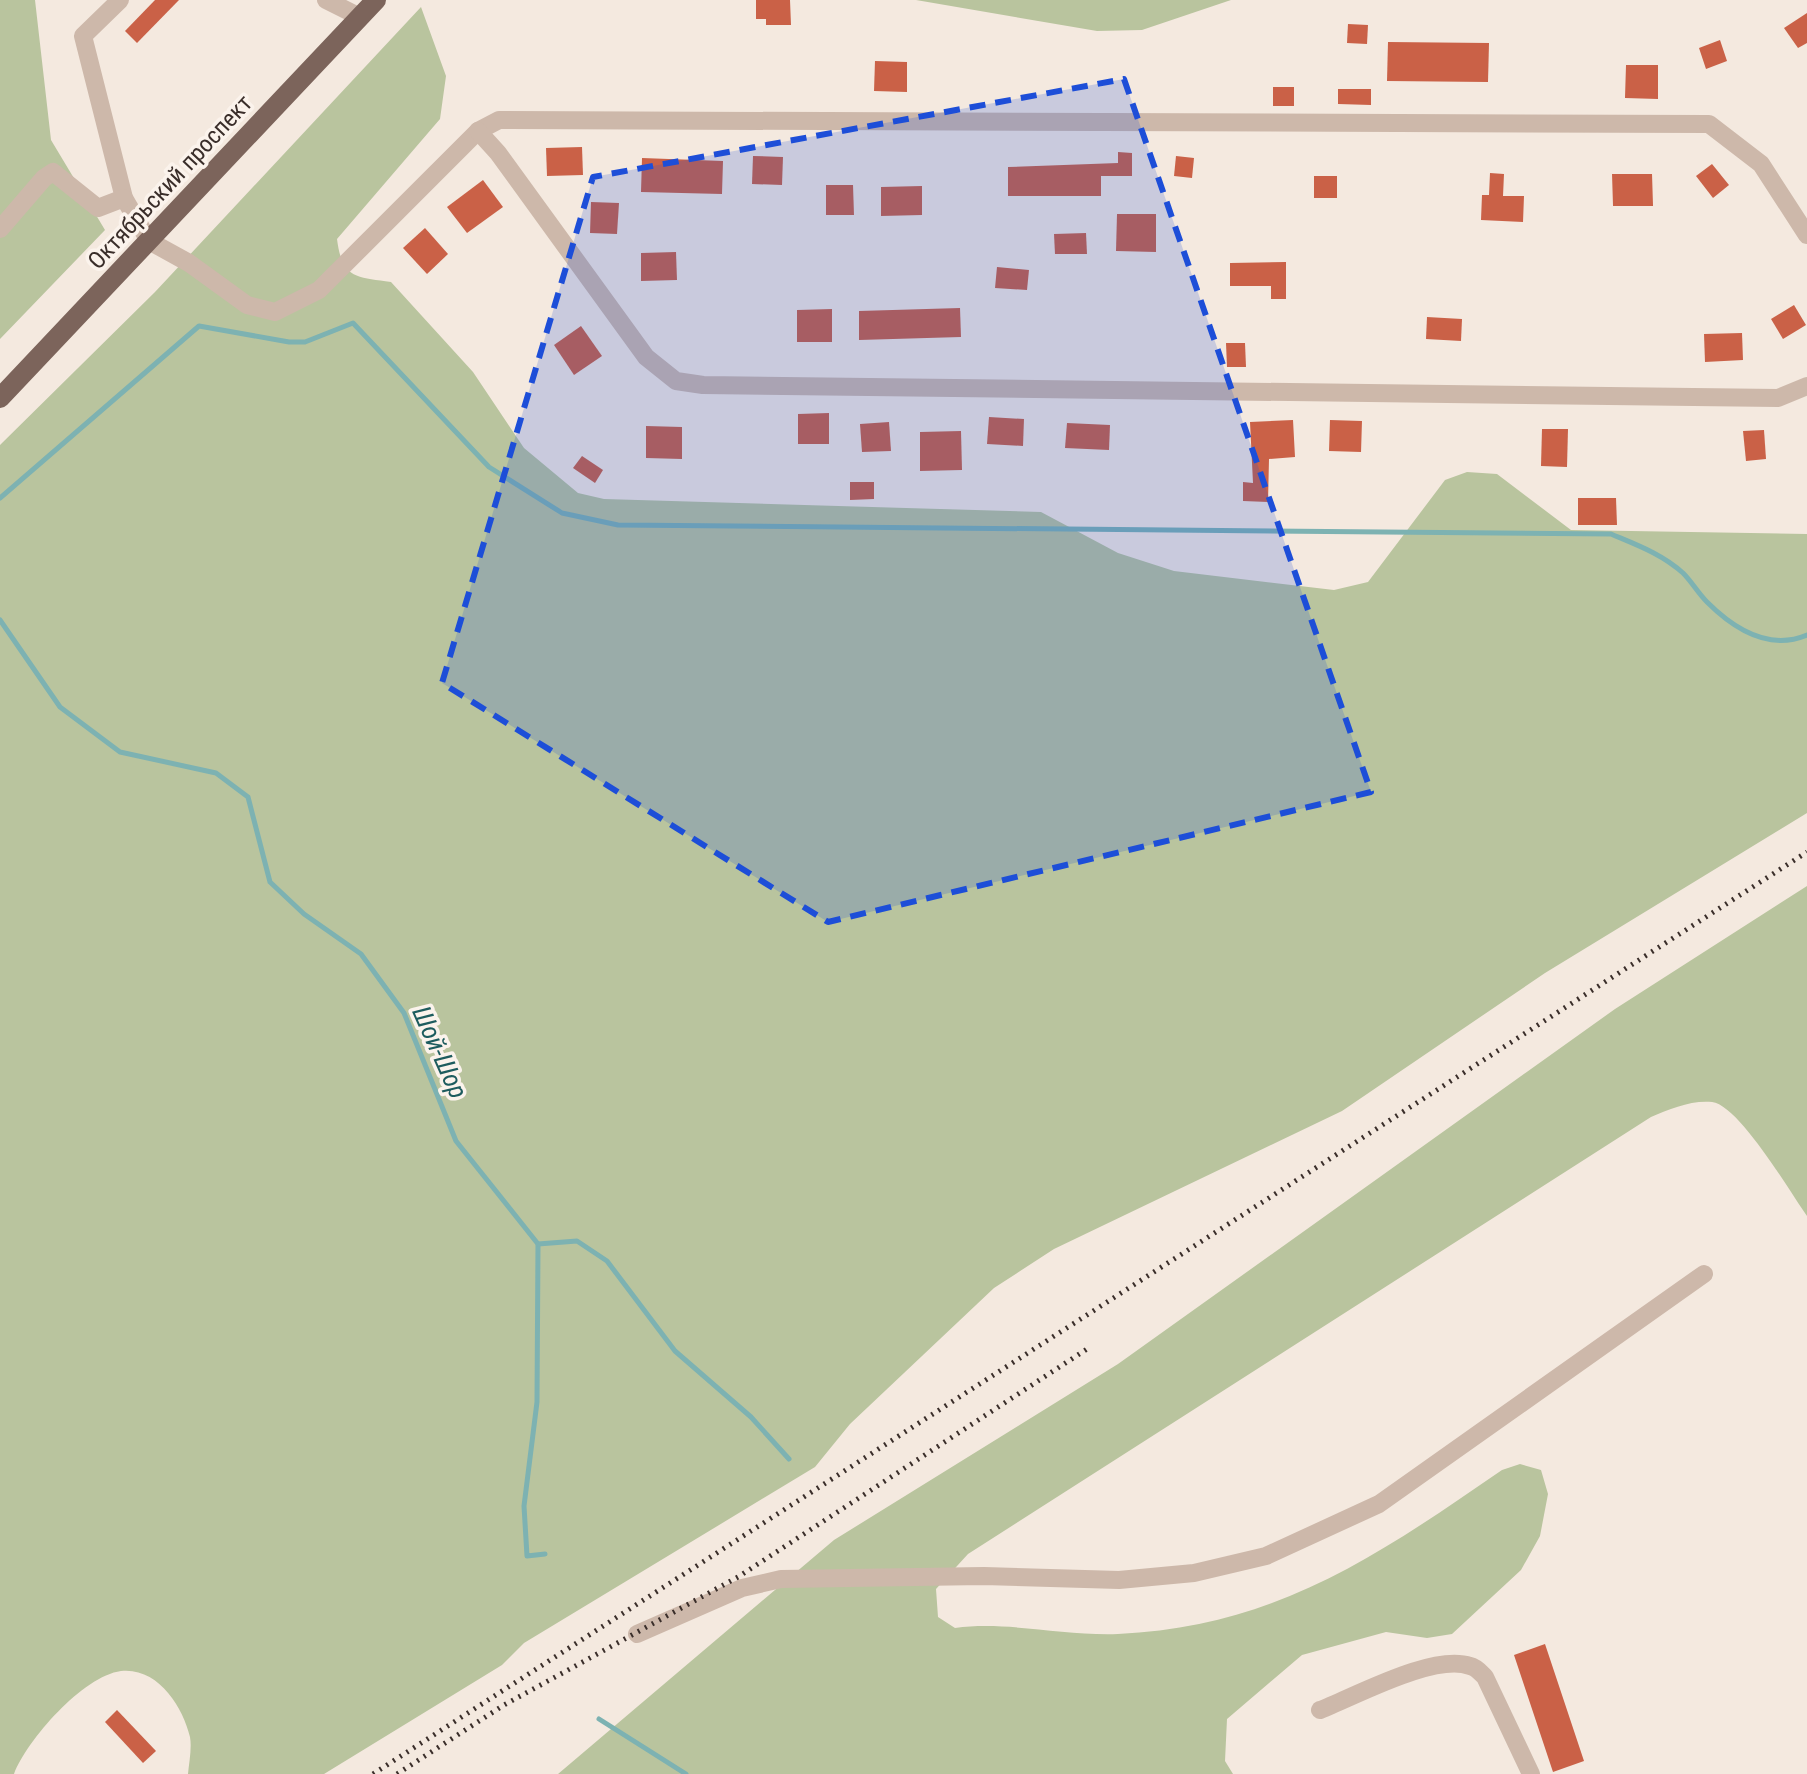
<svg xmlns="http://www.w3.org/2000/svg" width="1807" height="1774" viewBox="0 0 1807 1774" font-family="'Roboto Condensed',sans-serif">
<rect width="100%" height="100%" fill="#f4e9df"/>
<g fill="#b9c49e">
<path d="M0,0H35L51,140L105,230L0,339Z"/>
<path d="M916,0H1231L1142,30L1097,31Z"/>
<path d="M421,7L446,76L440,119L337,239C342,279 356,277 391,282L473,372L524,448L578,493L604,499L1041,512L1118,553L1174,571L1334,590L1368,582L1445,480L1467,472L1497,474L1571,530L1807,534V813L1545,973L1342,1111L1054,1249L994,1288L850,1424L815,1467L524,1643L502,1665L324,1774H188C189,1763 192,1748 190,1737C183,1707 158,1667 121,1671C83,1676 27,1740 14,1774H0V445L155,292Z"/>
<path d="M1807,886V1216C1790,1192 1739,1105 1712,1102C1691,1100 1670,1109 1651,1117L968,1554L936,1589L938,1617L955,1628C1008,1621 1063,1636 1118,1634C1275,1627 1377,1556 1502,1470L1520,1464L1541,1470L1548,1494L1540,1536L1521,1570L1452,1634L1427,1638L1386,1632L1302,1655L1227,1719L1225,1761L1233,1774H558L834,1540L1118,1364L1615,1009Z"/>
</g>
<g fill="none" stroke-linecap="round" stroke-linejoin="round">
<g stroke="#7db2b2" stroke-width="5">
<path d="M0,498L199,326L289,342H305L353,323L489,467L562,513L618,525L1611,534C1637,545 1662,554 1683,573C1692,582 1698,593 1707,602C1735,630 1769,651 1807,635"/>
<path d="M0,620L60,707L120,752L216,773L248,797L270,882L304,914L361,954L404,1013L456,1141L538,1244L537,1402L524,1506L527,1556L545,1554"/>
<path d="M538,1244L577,1241L607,1261L675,1351L751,1417L789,1459"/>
<path d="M599,1719L686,1774"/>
</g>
</g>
<g fill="#ca6147">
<path d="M155,0H179L137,43L125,31Z"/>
<path d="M756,0H790L791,25H766V19H756Z"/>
<path d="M1807,13V43L1798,48L1784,28Z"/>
<path d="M1348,24L1368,25L1367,44L1347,43Z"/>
<path d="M1720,40L1727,61L1706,69L1699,48Z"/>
<path d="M1388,42L1489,43L1488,82L1387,81Z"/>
<path d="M875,61L907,62V92L874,91Z"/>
<path d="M1626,65H1658V99L1625,98Z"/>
<rect x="1273" y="87" width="21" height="19"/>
<path d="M1338,89H1371V105L1338,104Z"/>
<path d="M582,147L583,175L547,176L546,148Z"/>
<path d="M1118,152L1132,153V176H1101V196H1008V167L1118,163Z"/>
<path d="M753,156L783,157L782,185L752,184Z"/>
<path d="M1176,156L1194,158L1192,178L1174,176Z"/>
<path d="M642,158L723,161L722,194L641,192Z"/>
<path d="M1712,164L1729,185L1713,198L1696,176Z"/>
<path d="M1490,173L1504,174L1503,196H1524L1523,222L1481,220L1482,195H1489Z"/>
<path d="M1612,174H1652L1653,206H1613Z"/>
<rect x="1314" y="176" width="23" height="22"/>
<path d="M483,180L503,207L467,233L447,207Z"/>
<path d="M826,185H853L854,215H826Z"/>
<path d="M922,186V215L881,216V187Z"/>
<path d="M591,202L619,203L617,234L590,233Z"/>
<path d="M1117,214H1156V252L1116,251Z"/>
<path d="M425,228L448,254L427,274L403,248Z"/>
<path d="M1086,233L1087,254H1055L1054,234Z"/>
<path d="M676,252L677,280L641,281V253Z"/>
<path d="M1286,262V299H1271V286H1230V263Z"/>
<path d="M997,267L1029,270L1027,290L995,288Z"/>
<path d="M1794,305L1806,325L1783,339L1771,319Z"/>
<path d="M960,308L961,337L859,340V311Z"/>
<path d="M832,309V342H797V310Z"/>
<path d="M1427,317L1462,319L1461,341L1426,339Z"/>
<path d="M581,326L602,356L574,375L554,345Z"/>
<path d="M1742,333L1743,360L1705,362L1704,334Z"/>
<path d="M1226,343H1245L1246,367H1227Z"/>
<path d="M829,413V444H798V414Z"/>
<path d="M989,417L1024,419L1023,446L987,444Z"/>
<path d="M1293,420L1295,457L1269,459L1268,502L1243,501V482L1253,483L1250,422Z"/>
<path d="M1330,420L1362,421L1361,452L1329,451Z"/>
<path d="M889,422L891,451L862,452L860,424Z"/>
<path d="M1067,423L1110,425L1109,450L1065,448Z"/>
<path d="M646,426L682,427V459L646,458Z"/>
<path d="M1542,429H1568L1567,467L1541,466Z"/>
<path d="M1764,430L1766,459L1746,461L1743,431Z"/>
<path d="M961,431L962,470L920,471V432Z"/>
<path d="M582,456L603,470L595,483L573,468Z"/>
<path d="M850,482H874V499L850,500Z"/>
<path d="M1578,498H1616L1617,525H1578Z"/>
<path d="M1545,1644L1584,1761L1553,1772L1514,1655Z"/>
<path d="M117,1710L156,1751L143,1763L105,1722Z"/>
</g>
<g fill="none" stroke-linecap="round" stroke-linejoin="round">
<g stroke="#cdb8aa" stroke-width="18">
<path d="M120,0L83,36L124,198L149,241L189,263L247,305L275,312L319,290L478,131L499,120L1709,124L1761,164L1807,235"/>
<path d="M326,0L360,17"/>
<path d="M478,131L498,153L646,357L676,381L703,385L1778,398L1807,386"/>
<path d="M0,229L44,178L53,172L98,208L124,198"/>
<path d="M637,1634L742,1588L781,1579L984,1576L1119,1580L1194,1573L1266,1556L1379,1504L1704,1274"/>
<path d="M1320,1710C1356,1696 1434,1653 1470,1666C1476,1667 1481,1673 1485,1677L1531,1774"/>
</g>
<path stroke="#7c645b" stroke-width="20" d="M0,398L376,0"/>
<g stroke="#3a2e2a" stroke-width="5" stroke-dasharray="2 6" stroke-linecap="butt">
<path d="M373,1774L1807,852"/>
<path d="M397,1774L504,1705L738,1577L1090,1347"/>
</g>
</g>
<path fill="#1d4ed8" fill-opacity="0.2" stroke="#1d4ed8" stroke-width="6" stroke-dasharray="16 10" stroke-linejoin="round" d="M1124,79L1371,792L828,922L442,683L593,177Z"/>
<g text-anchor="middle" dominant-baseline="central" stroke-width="7" stroke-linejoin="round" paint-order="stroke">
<g font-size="24" fill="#3a2e2a" stroke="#fbf3ec">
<text transform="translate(170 182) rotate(-47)">Октябрьский проспект</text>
</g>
<g font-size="26" font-style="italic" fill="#1d5c5e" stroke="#fbf3ec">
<text transform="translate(440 1052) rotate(66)">Шой-Шор</text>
</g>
</g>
</svg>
